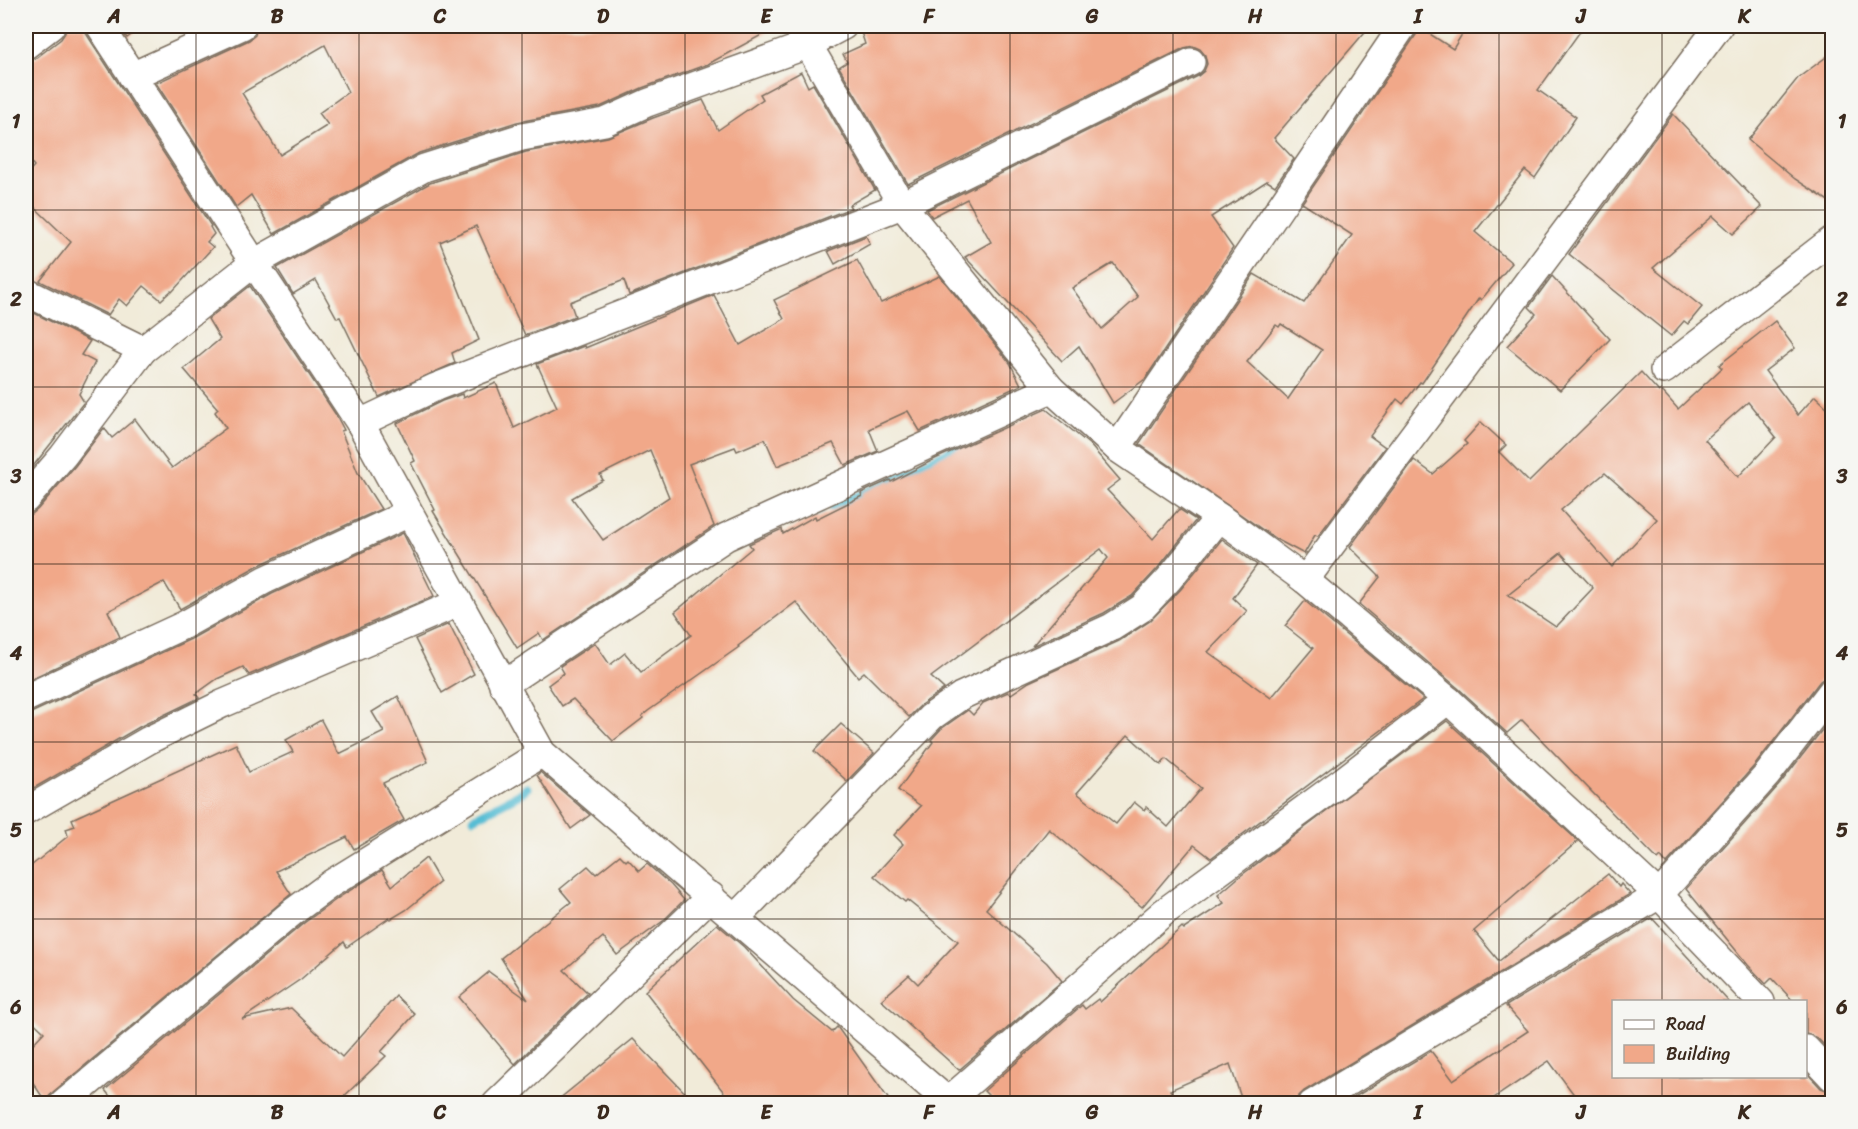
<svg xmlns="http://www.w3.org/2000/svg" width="1858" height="1129" viewBox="0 0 1858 1129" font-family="Sriracha,sans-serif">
<rect width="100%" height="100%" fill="#f6f6f2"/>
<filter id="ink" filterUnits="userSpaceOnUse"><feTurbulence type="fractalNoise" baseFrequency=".0167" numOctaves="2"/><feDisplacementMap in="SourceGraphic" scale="12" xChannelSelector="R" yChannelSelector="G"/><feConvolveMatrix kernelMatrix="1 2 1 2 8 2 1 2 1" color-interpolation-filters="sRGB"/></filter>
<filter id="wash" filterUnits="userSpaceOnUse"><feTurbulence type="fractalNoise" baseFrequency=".008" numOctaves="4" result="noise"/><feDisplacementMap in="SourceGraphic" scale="24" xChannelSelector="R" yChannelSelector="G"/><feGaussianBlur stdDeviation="1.35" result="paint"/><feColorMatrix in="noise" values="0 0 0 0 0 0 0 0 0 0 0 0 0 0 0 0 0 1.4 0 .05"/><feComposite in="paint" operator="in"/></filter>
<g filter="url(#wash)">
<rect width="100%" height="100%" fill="#f1ebd9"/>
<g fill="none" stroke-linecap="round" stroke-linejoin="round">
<g stroke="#56bdd4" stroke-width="9">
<path d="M832,506L880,487L973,439"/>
<path d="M802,516L820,510"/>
<path d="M474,818L518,795L527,788"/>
</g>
</g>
<g id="blocks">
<g fill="#f1a889" fill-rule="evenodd">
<path d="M66,26H84L87,35L211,226L210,227L214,234L207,242L213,247L172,292L171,291L161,300L144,286L127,306L119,299L108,315L40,281L71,242L26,199V175L34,166L26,156V60L36,58L61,39L65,33Z"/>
<path d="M118,26H143L127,38Z"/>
<path d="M257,26H778L708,64L642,88L600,107L517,122L419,153L274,234L251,195L236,207L156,83L249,40L255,35ZM325,45L348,92L319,113L328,125L280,155L242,93Z"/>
<path d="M859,26H1370L1274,138L1294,159L1275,186L1267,181L1211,217L1233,248L1145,379L1113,403L1079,346L1062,361L965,257L991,242L967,199L932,217L927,210L1198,76L1204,71L1207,64L1205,55L1200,49L1193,46L1184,48L908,184L839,67L847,62L843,54L865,44ZM1113,263L1138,297L1102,329L1072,288Z"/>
<path d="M1467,26H1584L1538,90L1576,117L1535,178L1525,170L1475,232L1512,263L1481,300L1479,298L1422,383L1420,382L1403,404L1397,399L1370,436L1385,447L1318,536L1315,535L1304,554L1276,539L1139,444L1254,274L1304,303L1352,235L1302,203L1416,35L1419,27L1453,49ZM1281,324L1322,350L1288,399L1247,362L1276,325L1279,327Z"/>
<path d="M1833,52V204L1795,179L1748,140L1798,78Z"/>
<path d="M801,72L808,87L813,84L875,190L849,205L851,208L629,295L624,280L570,302L575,316L525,335L476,226L440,242L479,340L452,353L455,363L379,397L340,317L337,318L316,280L293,294L277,268L430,183L526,152L608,137L653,118L703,100L718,130L763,99L760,94Z"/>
<path d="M1673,114L1762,207L1733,234L1713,216L1653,268L1702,307L1688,324L1684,321L1671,336L1569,254Z"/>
<path d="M866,236L870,244L835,264L828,251Z"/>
<path d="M857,260L881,303L940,276L1010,363L1021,385L920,431L908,411L869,429L878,451L845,465L833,443L777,466L765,439L737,451L735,447L689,464L714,526L543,640L539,633L517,648L433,511L435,510L411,463L415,461L397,423L442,401L462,394L463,398L496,383L514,428L557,407L537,364L584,346L585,348L714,295L740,345L784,319L774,300ZM650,450L669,497L603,540L572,498L603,480L600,475Z"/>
<path d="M1552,276L1610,339L1560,390L1507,346L1536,314L1529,307Z"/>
<path d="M250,286L336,415L344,430L341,431L358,473L381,509L257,566L180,609L164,582L108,611L120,637L26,681V514H32L38,509L75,466L104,428L112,438L135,419L172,468L226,428L215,412L218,409L184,369L220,339L208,319Z"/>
<path d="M26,309L90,341L81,355L95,362L79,394L84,402L26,475Z"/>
<path d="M1775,321L1795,348L1765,371L1798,415L1815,396L1833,413V676L1826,677L1820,681L1755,765L1666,864L1661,857L1658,860L1522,720L1507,733L1458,688L1359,604L1380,577L1350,547L1414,460L1433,474L1467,444L1464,441L1481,422L1506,445L1499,452L1529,482L1641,372L1659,392L1661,390L1678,409L1722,368L1719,365ZM1748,402L1776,437L1738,477L1705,440ZM1605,473L1657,519L1612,567L1561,510ZM1561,553L1593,588L1556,627L1508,595Z"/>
<path d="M1046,409L1090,445L1120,480L1107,490L1153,539L1179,509L1196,520L1157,569L1132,596L1104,613L1032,646L1108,558L1101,549L931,677L944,689L922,704L909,717L864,672L858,677L796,602L738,646L739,647L648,711L642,716L643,718L613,741L573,699L562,706L548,685L564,673L560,666L595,643L610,665L625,653L641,672L691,635L675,612L752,548L749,544L782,529L783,534L815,516L816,519L862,496L861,493L890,480L891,482L935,459Z"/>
<path d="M403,533L434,596L249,675L243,667L217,679L196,694L199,698L141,726L34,788L26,775V714L33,712L191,639L272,594Z"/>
<path d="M1222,539L1257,565L1233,598L1247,611L1208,652L1271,698L1313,648L1285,626L1305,601L1423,699L1211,858L1194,845L1142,907L1049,829L986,909L1047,963L1062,981L959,1070L881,1000L909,975L918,984L958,941L907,900L905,902L874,876L903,844L894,835L921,806L898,790L933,742L931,740L941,729L968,710L973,715L983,703L1008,692L1011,694L1029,682L1119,641L1150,621L1181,589ZM1128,735L1161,765L1166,759L1201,788L1168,827L1146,807L1144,810L1134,802L1116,824L1077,793Z"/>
<path d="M449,624L474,674L442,693L415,639Z"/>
<path d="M398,696L428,762L383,783L404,820L354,849L347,837L276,871L291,894L53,1092L45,1101L26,1072V1051L44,1032L26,1015V870L68,836L66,829L75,826L72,819L236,744L249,772L293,752L286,740L321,720L339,754L384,732L372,712Z"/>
<path d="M1833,716V1054L1817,1038L1806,1034V1002H1794L1772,978L1766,984L1748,965L1686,889L1779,785Z"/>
<path d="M1447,721L1578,841L1474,931L1499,961L1608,874L1619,887L1621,884L1630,894L1304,1091L1299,1096L1296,1104H1243L1230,1064L1170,1090L1179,1104H997L984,1091L1082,1005L1085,1009L1098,999L1100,1002L1182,927L1184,929L1224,903L1218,895L1239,877Z"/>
<path d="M841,724L874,753L847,781L814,751Z"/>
<path d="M540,772L590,815L571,829L537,775Z"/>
<path d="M620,855L626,861L628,859L639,871L647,864L671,885L684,900L663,921L617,955L603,937L564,970L588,993L515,1064L459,997L489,972L528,1000L501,958L571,902L560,889L588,866L596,874Z"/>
<path d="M426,858L440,882L406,910L391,919L389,918L347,947L344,942L301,979L242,1019L291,1008L342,1057L396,996L415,1014L381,1052L386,1056L336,1104H116L105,1090L304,923L341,896L382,870L392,886Z"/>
<path d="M1652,918L1729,1002H1614V1077H1806V1072L1821,1088L1833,1092V1104H1581L1549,1061L1485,1104H1343L1431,1051L1453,1080L1528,1031L1506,1006Z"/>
<path d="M717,924L744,947L793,1000L832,1032L837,1027L838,1028L892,1104H733L645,991Z"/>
<path d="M633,1039L696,1104H553Z"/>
</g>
</g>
</g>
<g filter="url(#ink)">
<use href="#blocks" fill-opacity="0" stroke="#7b6e5f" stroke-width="1.5"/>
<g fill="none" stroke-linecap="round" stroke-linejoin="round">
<g stroke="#7b6e5f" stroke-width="30">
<g id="street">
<path d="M100,26L254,263L360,423L542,753L951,1104"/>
<path d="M797,26L902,205L1051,389L1117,448L1219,517L1305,580L1448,700L1659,895L1761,1002"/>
<path d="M26,45L51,26"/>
<path d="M132,76L242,26"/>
<path d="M26,292L143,350"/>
<path d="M1664,370L1832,240"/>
<path d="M360,423L436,387L902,205L1191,62"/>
<path d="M1117,448L1403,26"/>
<path d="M26,499L63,456L143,350L254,263L424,168L522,137L605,122L647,103L807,45L843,26"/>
<path d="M1305,580L1719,26"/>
<path d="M503,685L726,537L1051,389"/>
<path d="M26,698L184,625L265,580L409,513"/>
<path d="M26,811L149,740L222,704L458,603"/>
<path d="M736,918L931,717L961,696L1112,627L1142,608L1169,579L1219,517"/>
<path d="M1806,1049L1832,1077"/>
<path d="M948,1101L1164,912L1344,780L1448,700"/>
<path d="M63,1104L294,911L332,883L542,753"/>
<path d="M496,1104L711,896"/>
<path d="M1312,1104L1659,895L1767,775L1832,691"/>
</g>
</g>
<use href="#street" stroke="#fff" stroke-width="27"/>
</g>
</g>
<path fill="none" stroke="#3b2a1e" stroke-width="1.5" stroke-opacity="0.55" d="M196,26V1104M359,26V1104M522,26V1104M685,26V1104M848,26V1104M1010,26V1104M1173,26V1104M1336,26V1104M1499,26V1104M1662,26V1002M26,210H1832M26,387H1832M26,564H1832M26,742H1832M26,919H1832M1662,1076V1104"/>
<rect width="1858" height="1129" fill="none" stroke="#f6f6f2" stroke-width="66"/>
<rect x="1612" y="1000" width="195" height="78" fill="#f6f6f2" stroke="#aba49d" stroke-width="1.5"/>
<rect x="1624" y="1020" width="30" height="9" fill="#ffffff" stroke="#aba49d" stroke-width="1.5"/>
<text x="1666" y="1030" font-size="18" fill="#3b2a1e">Road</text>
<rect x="1624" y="1045" width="30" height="18" fill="#f1a889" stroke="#aba49d" stroke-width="1.5"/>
<text x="1666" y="1060" font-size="18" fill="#3b2a1e">Building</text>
<rect x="33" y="33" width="1792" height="1063" fill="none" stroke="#3b2a1e" stroke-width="2"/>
<g font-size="20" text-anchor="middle" font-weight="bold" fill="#3b2a1e">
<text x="114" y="23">A</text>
<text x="277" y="23">B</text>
<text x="440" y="23">C</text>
<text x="603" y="23">D</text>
<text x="766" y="23">E</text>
<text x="929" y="23">F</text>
<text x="1092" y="23">G</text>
<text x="1255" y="23">H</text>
<text x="1418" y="23">I</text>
<text x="1581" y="23">J</text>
<text x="1744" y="23">K</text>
<text x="16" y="128">1</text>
<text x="1842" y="128">1</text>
<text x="16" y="306">2</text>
<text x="1842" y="306">2</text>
<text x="16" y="483">3</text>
<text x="1842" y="483">3</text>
<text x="16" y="660">4</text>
<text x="1842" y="660">4</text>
<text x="16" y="837">5</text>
<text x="1842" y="837">5</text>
<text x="16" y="1014">6</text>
<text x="1842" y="1014">6</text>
<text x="114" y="1119">A</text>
<text x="277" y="1119">B</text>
<text x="440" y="1119">C</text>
<text x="603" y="1119">D</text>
<text x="766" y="1119">E</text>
<text x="929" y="1119">F</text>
<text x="1092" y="1119">G</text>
<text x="1255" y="1119">H</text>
<text x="1418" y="1119">I</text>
<text x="1581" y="1119">J</text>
<text x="1744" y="1119">K</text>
</g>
</svg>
